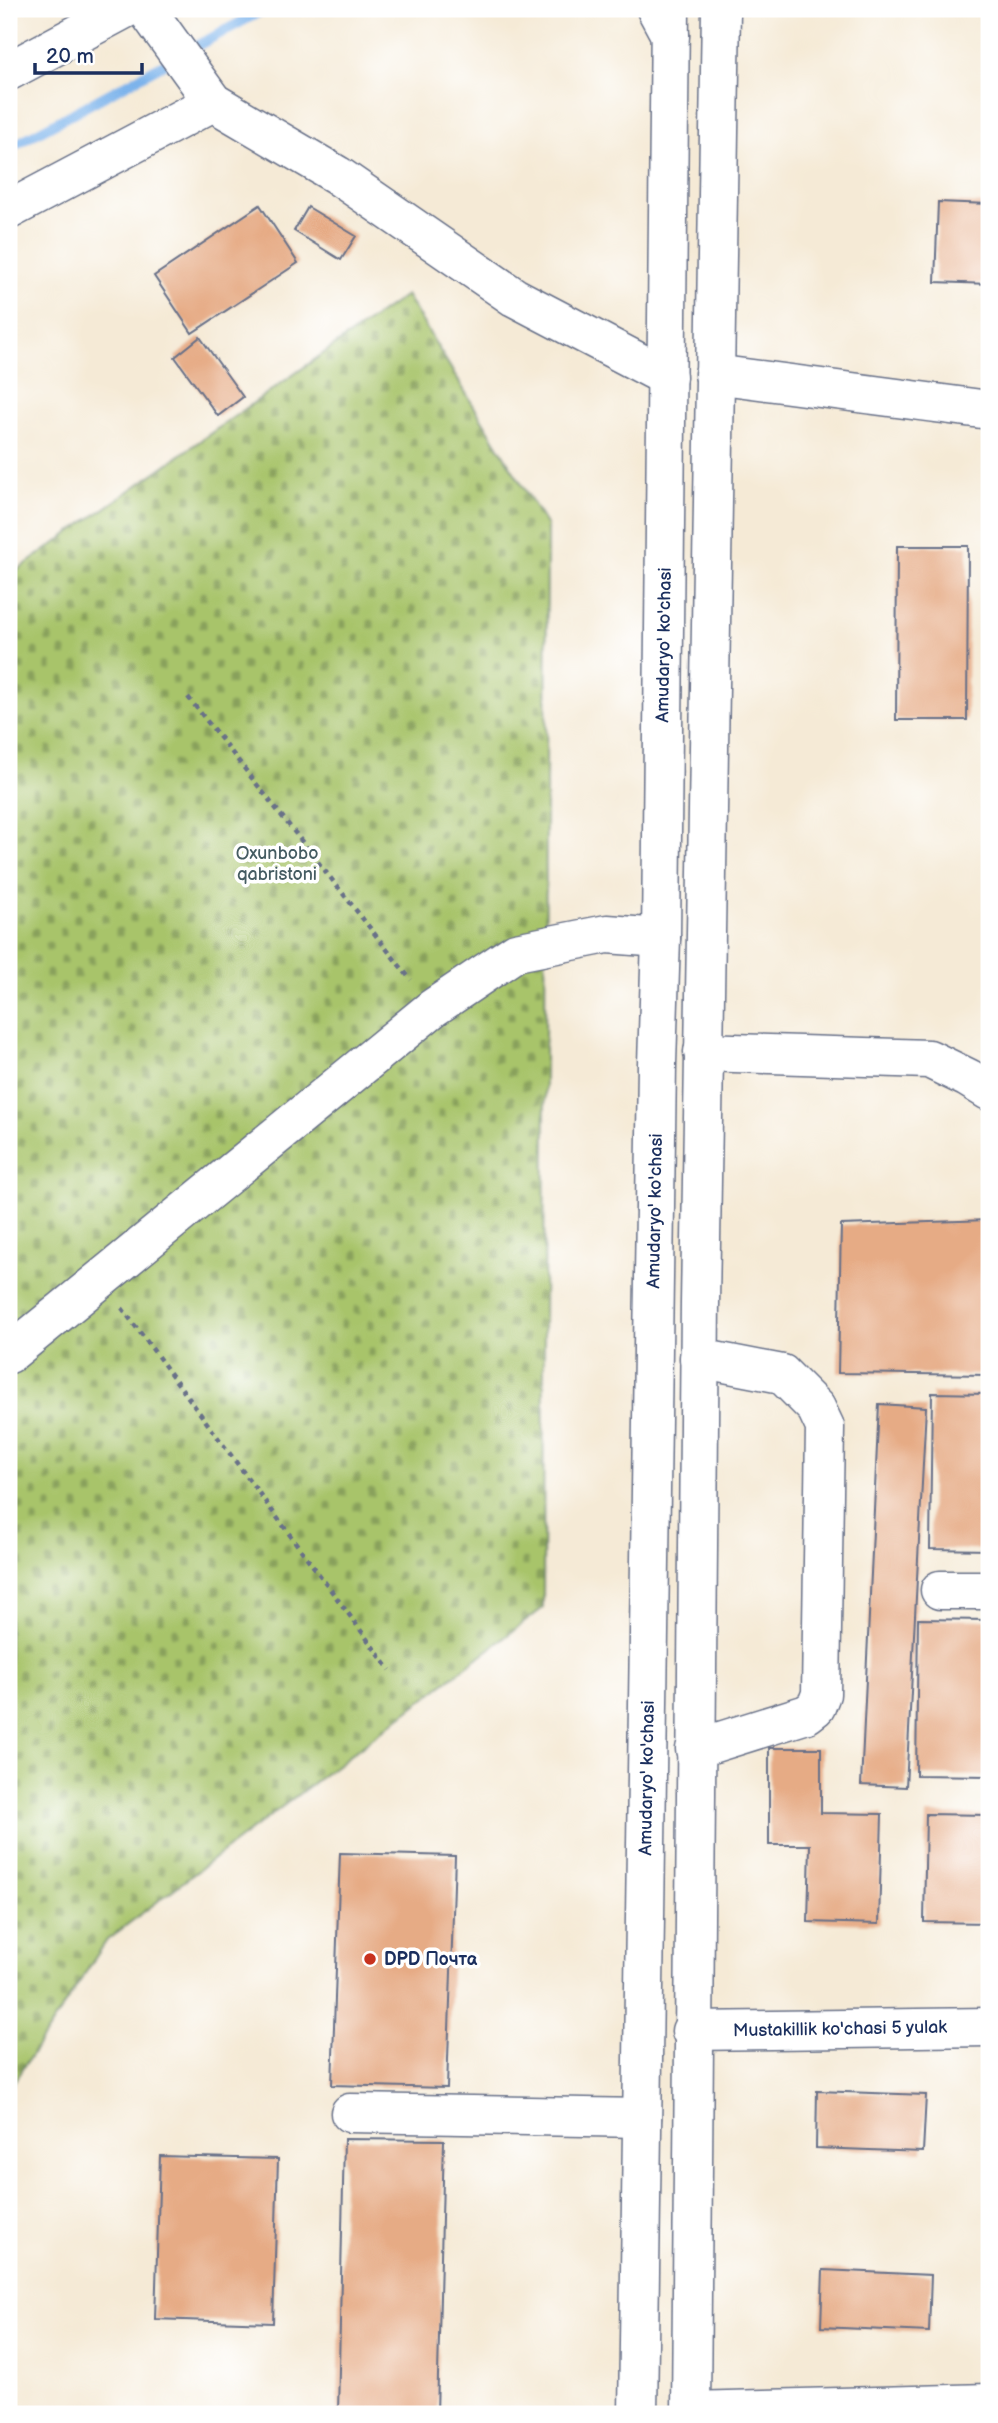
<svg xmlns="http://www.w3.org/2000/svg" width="998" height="2423" viewBox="0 0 998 2423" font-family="'Balsamiq Sans',sans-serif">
<defs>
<pattern id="cemetery-stones" width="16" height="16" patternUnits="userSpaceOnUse" patternTransform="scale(1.75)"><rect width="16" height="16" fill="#a8c46b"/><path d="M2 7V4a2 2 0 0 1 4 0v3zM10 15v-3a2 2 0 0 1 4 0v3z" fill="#88a05b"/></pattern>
</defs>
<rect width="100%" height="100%" fill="#fff"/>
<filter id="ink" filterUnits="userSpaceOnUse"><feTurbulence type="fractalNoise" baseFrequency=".0143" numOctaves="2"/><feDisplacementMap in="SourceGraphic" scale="14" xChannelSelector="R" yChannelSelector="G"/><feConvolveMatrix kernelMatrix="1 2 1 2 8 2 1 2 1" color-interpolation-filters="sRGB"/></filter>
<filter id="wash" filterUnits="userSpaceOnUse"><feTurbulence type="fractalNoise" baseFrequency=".00686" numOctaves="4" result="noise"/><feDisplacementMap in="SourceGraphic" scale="28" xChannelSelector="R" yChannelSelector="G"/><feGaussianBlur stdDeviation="1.57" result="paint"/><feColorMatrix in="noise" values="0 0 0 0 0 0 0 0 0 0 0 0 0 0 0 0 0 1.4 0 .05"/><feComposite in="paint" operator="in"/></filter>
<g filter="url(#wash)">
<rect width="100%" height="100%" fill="#f5ead6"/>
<path fill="url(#cemetery-stones)" stroke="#627a64" stroke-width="2" d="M406,295L547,526L543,1608L107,1940L9,2089V576Z"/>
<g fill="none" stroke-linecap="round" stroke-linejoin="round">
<path stroke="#7cb3eb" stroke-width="10" d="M9,148L265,9"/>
</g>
<g id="blocks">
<g fill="#e6ab85">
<path d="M938,202L989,204V284L935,282Z"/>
<path d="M260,205L298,263L192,333L154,276Z"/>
<path d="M308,207L356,236L341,260L294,231Z"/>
<path d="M200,337L243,397L218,416L175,357Z"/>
<path d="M897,546H968L967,720H896Z"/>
<path d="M989,1220V1375L838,1373L841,1225Z"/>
<path d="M932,1393L989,1394V1550L930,1549Z"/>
<path d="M879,1404L926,1407L906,1787L861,1785Z"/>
<path d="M918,1619L989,1620V1776L916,1775Z"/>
<path d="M769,1748H821V1813L882,1814L879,1924L808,1922L810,1845H769Z"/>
<path d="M926,1814L989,1815V1923L924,1922Z"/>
<path d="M340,1853L455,1856L447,2088L332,2085Z"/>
<path d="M817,2091L926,2095L923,2152L816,2148Z"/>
<path d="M344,2139L444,2140L437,2414H338Z"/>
<path d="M160,2156L278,2159L273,2323L155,2319Z"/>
<path d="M823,2270L931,2275L929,2332L821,2327Z"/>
</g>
</g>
</g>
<g filter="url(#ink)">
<use href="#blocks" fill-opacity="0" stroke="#677088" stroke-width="2"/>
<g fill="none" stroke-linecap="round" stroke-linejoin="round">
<g stroke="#677088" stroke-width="41">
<g id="minor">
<path d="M146,9L213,102L337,175L514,297L667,377"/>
<path d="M9,210L213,102"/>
<path d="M714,374L989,410"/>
<path d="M703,1052L929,1059L968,1078L989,1091"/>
<path d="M9,1354L433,1008L516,952L607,934L661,938"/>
<path d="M940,1590H989"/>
<path d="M695,1749L807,1714L816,1707L821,1694L825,1427L816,1408L782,1374L699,1358"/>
<path d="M691,2031L989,2027"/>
<path d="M350,2113L642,2118"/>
<path d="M691,2411L989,2403"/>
<path d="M638,2414L657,1064L661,938L670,9"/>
<path d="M691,2414C694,1612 705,811 721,9"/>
</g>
</g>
<g stroke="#677088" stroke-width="41">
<g id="major">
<path d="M656,9L670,35"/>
<path d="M9,71L125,9"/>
</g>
</g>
<g stroke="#677088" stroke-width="4.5" stroke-dasharray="5 5" stroke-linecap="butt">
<path d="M188,697L411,980"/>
<path d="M122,1308L390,1670"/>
</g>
<use href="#minor" stroke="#fff" stroke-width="38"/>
<use href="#major" stroke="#fff" stroke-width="38"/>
</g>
</g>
<circle fill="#c8321e" stroke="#fff" stroke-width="2.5" cx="370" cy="1959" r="7"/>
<g text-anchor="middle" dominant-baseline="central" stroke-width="7" stroke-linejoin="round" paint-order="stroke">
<g font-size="18" fill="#1b2f5e" stroke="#fff">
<text transform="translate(664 645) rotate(-89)">Amudaryo' ko'chasi</text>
<text transform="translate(655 1211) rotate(-89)">Amudaryo' ko'chasi</text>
<text transform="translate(647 1778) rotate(-89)">Amudaryo' ko'chasi</text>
<text transform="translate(840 2029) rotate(-1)">Mustakillik ko'chasi 5 yulak</text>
</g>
<g font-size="18" fill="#455c62" stroke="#fff">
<text x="277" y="853">Oxunbobo<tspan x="277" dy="21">qabristoni</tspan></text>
</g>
<g font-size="18" font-weight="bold" fill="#1b2f5e" stroke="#fff" text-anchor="start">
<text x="384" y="1959">DPD Почта</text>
</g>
</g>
<rect width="998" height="2423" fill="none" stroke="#fff" stroke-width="35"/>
<path d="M35 63v10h107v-10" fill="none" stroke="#1b2f5e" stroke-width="3.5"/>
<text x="46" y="63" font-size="21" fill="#1b2f5e" stroke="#ffffff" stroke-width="5" paint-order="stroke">20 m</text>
</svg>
